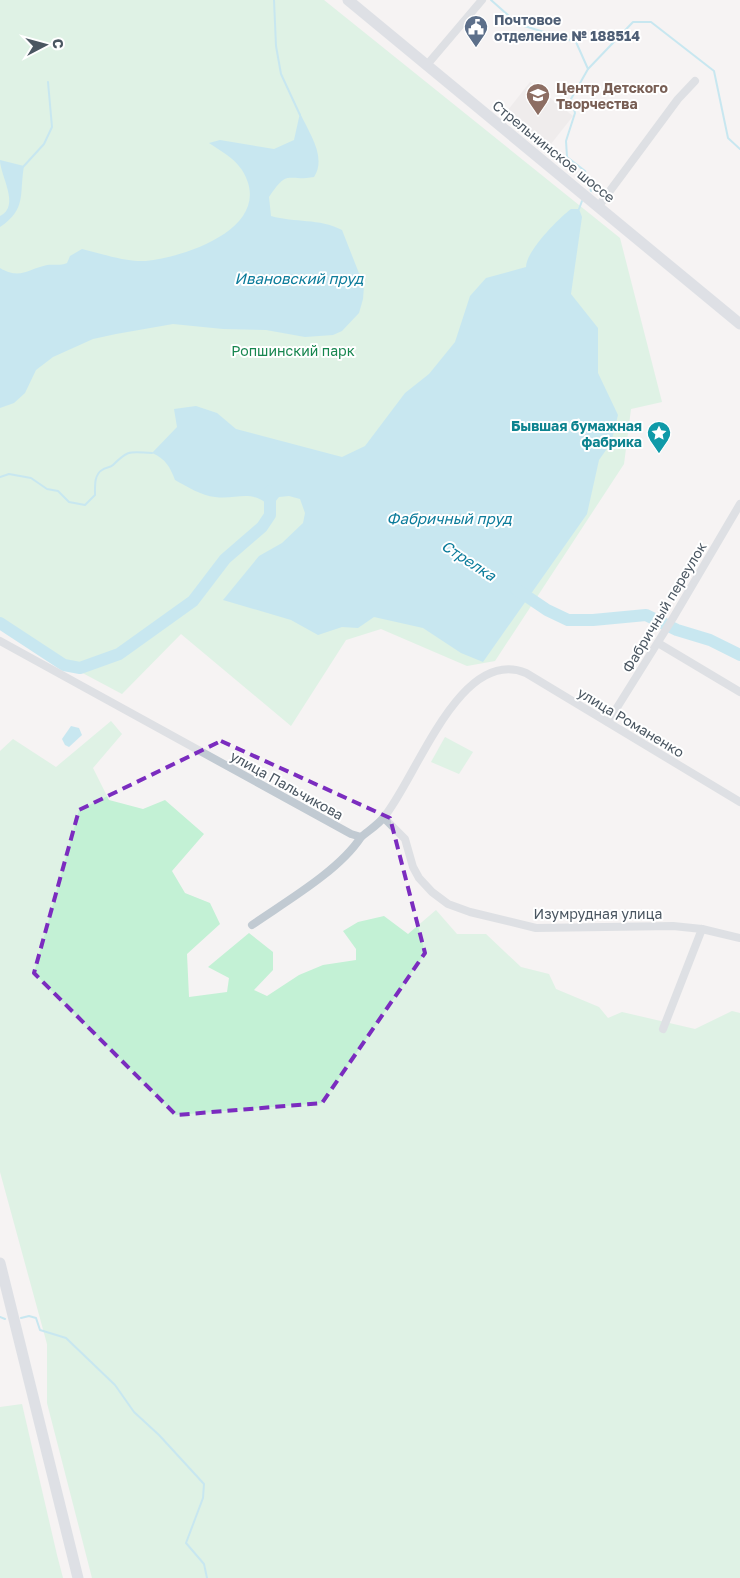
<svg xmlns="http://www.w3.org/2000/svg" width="740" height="1578" viewBox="0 0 740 1578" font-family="'Golos Text',sans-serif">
<rect width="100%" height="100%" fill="#f5f3f3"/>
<path fill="#e6e4e5" d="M530,82L573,116L547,149L504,115Z"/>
<g fill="#c3f1d5">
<path d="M0,0H324L620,238L662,402L631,409L624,464L495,661L467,666L381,629L346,640L291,726L181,634L122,694L0,629Z"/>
<path d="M111,721L122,734L93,768L109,800L143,809L165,800L204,834L172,871L185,893L210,903L220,924L187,954L189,997L227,992L229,978L208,967L249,933L273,952V970L254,990L267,996L299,975L323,965L356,960V949L343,931L358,922L384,916L408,934L436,910L457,934H486L521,967L549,974L556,989L599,1007L608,1018L622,1012L695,1029L732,1011L740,1013V1578H92L47,1403V1344L0,1172V751L13,739L56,767Z"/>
<path d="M445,737L473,752L459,774L431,762Z"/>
<path d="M22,1404L57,1555L63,1578H0V1407Z"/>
</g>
<g fill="#90daee">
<path d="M300,113C309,133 327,157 314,177C285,182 289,168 269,197L271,216C295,223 319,218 342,230L364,286L363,299L359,313L342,331L333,335L305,337L266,330L223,329L173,324L116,334L93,339L53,357L36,370L25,393L14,403L0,408V268C20,280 28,269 47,265C54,264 60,266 67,263L70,256L82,249C103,254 125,262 146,261C187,257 277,226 242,170C234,158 221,151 209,143L220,140L274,149L294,140Z"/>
<path d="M0,160L24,166C19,194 27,209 0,227V216C21,206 0,176 0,160Z"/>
<path d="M571,209H579L582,217L571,294L598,328V373L618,415L611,443L599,460L587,514L483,662L461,653L423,628L374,617L358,628L342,627L318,635L291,620L223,600L259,556L282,543L303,523L305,513L300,499L289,496L279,497L271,507C250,488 238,500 215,497C202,496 186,486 175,480C170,467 166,459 152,453L177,427L174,409L196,406L217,413L236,429L342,457L365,446L405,393L429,374L455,342L470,296L486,278L526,267C526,251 559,218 571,209Z"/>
<path d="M71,726L79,728L82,735L69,747L65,745L62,739Z"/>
</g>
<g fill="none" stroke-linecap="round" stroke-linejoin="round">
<g stroke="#90daee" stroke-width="2">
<path d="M274,0L276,46L281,74L300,115"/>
<path d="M491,0L518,24L576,42L588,69L633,22H651L714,71L728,138L740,149"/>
<path d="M588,69L571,99L575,113L566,141L567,157L585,171L591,191"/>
<path d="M23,167L44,144L52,127L48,82"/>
<path d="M579,209L582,201"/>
<path d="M0,477L9,474L31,478L47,489L58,491L69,502L85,505L95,495C95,486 94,475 102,470C106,467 110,468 113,465C129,449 130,452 152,453"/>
<path d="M0,1317L5,1319"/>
<path d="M21,1318L29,1316L36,1318L40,1330L66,1338L115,1385L134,1412L159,1435L204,1484L203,1498L186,1543L204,1564L207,1578"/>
</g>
<g stroke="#90daee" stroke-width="12">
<path d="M516,589L547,610L568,620H593L646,615L677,630L710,640L740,655"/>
<path d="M0,623L64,665L80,668L119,654L193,601L225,559L262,527L270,515V491"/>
</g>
<g stroke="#c1cad2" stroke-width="8">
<path d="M426,66L482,0"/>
<path d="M598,207L678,99L695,81"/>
<path d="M0,641L351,834L361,837C368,831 378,825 384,817C416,779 460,645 526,673L740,802"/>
<path d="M658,643L740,692"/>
<path d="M608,722L673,618L740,504"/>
<path d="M384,818L405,839L413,867L419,878L432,892L448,904L470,912L536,928L673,926L702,929L740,938"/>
<path d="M252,925C285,902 339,871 361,837"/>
<path d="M663,1029L702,929"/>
</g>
<g stroke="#c1cbd6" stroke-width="11">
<path d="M348,0L740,324"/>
<path d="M0,1263L78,1578"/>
</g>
</g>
<path d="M0 0H740V1578H0ZM221,741L390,818L425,953L322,1103L176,1115L34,973L79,810Z" fill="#f5f3f3" fill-opacity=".55" fill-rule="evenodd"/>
<path fill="none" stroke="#7b2cbf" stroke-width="4" stroke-dasharray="10 6" stroke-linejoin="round" d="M221,741L390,818L425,953L322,1103L176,1115L34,973L79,810Z"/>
<defs>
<g id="civic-pin" transform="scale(1.25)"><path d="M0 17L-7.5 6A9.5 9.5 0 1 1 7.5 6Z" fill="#5c6f8a" stroke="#fff"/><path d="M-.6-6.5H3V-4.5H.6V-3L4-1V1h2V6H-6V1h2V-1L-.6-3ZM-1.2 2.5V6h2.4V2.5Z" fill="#fff"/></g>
<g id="school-pin" transform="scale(1.25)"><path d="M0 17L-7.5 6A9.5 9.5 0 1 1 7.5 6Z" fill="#8d6e63" stroke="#fff"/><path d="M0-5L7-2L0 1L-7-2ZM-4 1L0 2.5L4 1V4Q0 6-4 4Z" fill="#fff"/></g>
<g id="sight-pin" transform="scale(1.25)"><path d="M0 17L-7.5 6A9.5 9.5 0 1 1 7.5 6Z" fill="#0f9aa8" stroke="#fff"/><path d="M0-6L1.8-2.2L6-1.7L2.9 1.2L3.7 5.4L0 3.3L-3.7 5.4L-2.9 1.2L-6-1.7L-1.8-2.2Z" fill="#fff"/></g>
</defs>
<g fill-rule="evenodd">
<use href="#civic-pin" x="476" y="27"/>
<use href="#school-pin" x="538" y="95"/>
<use href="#sight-pin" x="659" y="433"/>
</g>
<g text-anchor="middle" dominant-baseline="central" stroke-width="4" stroke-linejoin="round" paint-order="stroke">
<g font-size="14" font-weight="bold" fill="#4e5e75" stroke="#fff" text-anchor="start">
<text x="494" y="19">Почтовое<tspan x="494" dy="16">отделение № 188514</tspan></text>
</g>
<g font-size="14" font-weight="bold" fill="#785e54" stroke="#fff" text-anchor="start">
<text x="556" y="87">Центр Детского<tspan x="556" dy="16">Творчества</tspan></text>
</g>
<g font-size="14" fill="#4a5661" stroke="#fff">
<text transform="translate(554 151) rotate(39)">Стрельнинское шоссе</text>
<text transform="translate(664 607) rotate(-59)">Фабричный переулок</text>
<text transform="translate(631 722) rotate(31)">улица Романенко</text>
<text transform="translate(287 785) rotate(29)">улица Пальчикова</text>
<text x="598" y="913">Изумрудная улица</text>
</g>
<g font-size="14" fill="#17864f" stroke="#fff">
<text x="293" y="350">Ропшинский парк</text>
</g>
<g font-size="14" font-weight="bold" fill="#0d838f" stroke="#fff" text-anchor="end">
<text x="642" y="425">Бывшая бумажная<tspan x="642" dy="16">фабрика</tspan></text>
</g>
<g font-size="15" font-style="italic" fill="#0c7c9b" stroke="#fff">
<text x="299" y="278">Ивановский пруд</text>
<text x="449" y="518">Фабричный пруд</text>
<text transform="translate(469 560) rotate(33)">Стрелка</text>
</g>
</g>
<g transform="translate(45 45) rotate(84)" stroke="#ffffff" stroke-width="4" paint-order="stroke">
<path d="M0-4L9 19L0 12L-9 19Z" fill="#4a5661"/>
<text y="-8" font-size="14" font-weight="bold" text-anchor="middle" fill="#4a5661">С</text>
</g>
</svg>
